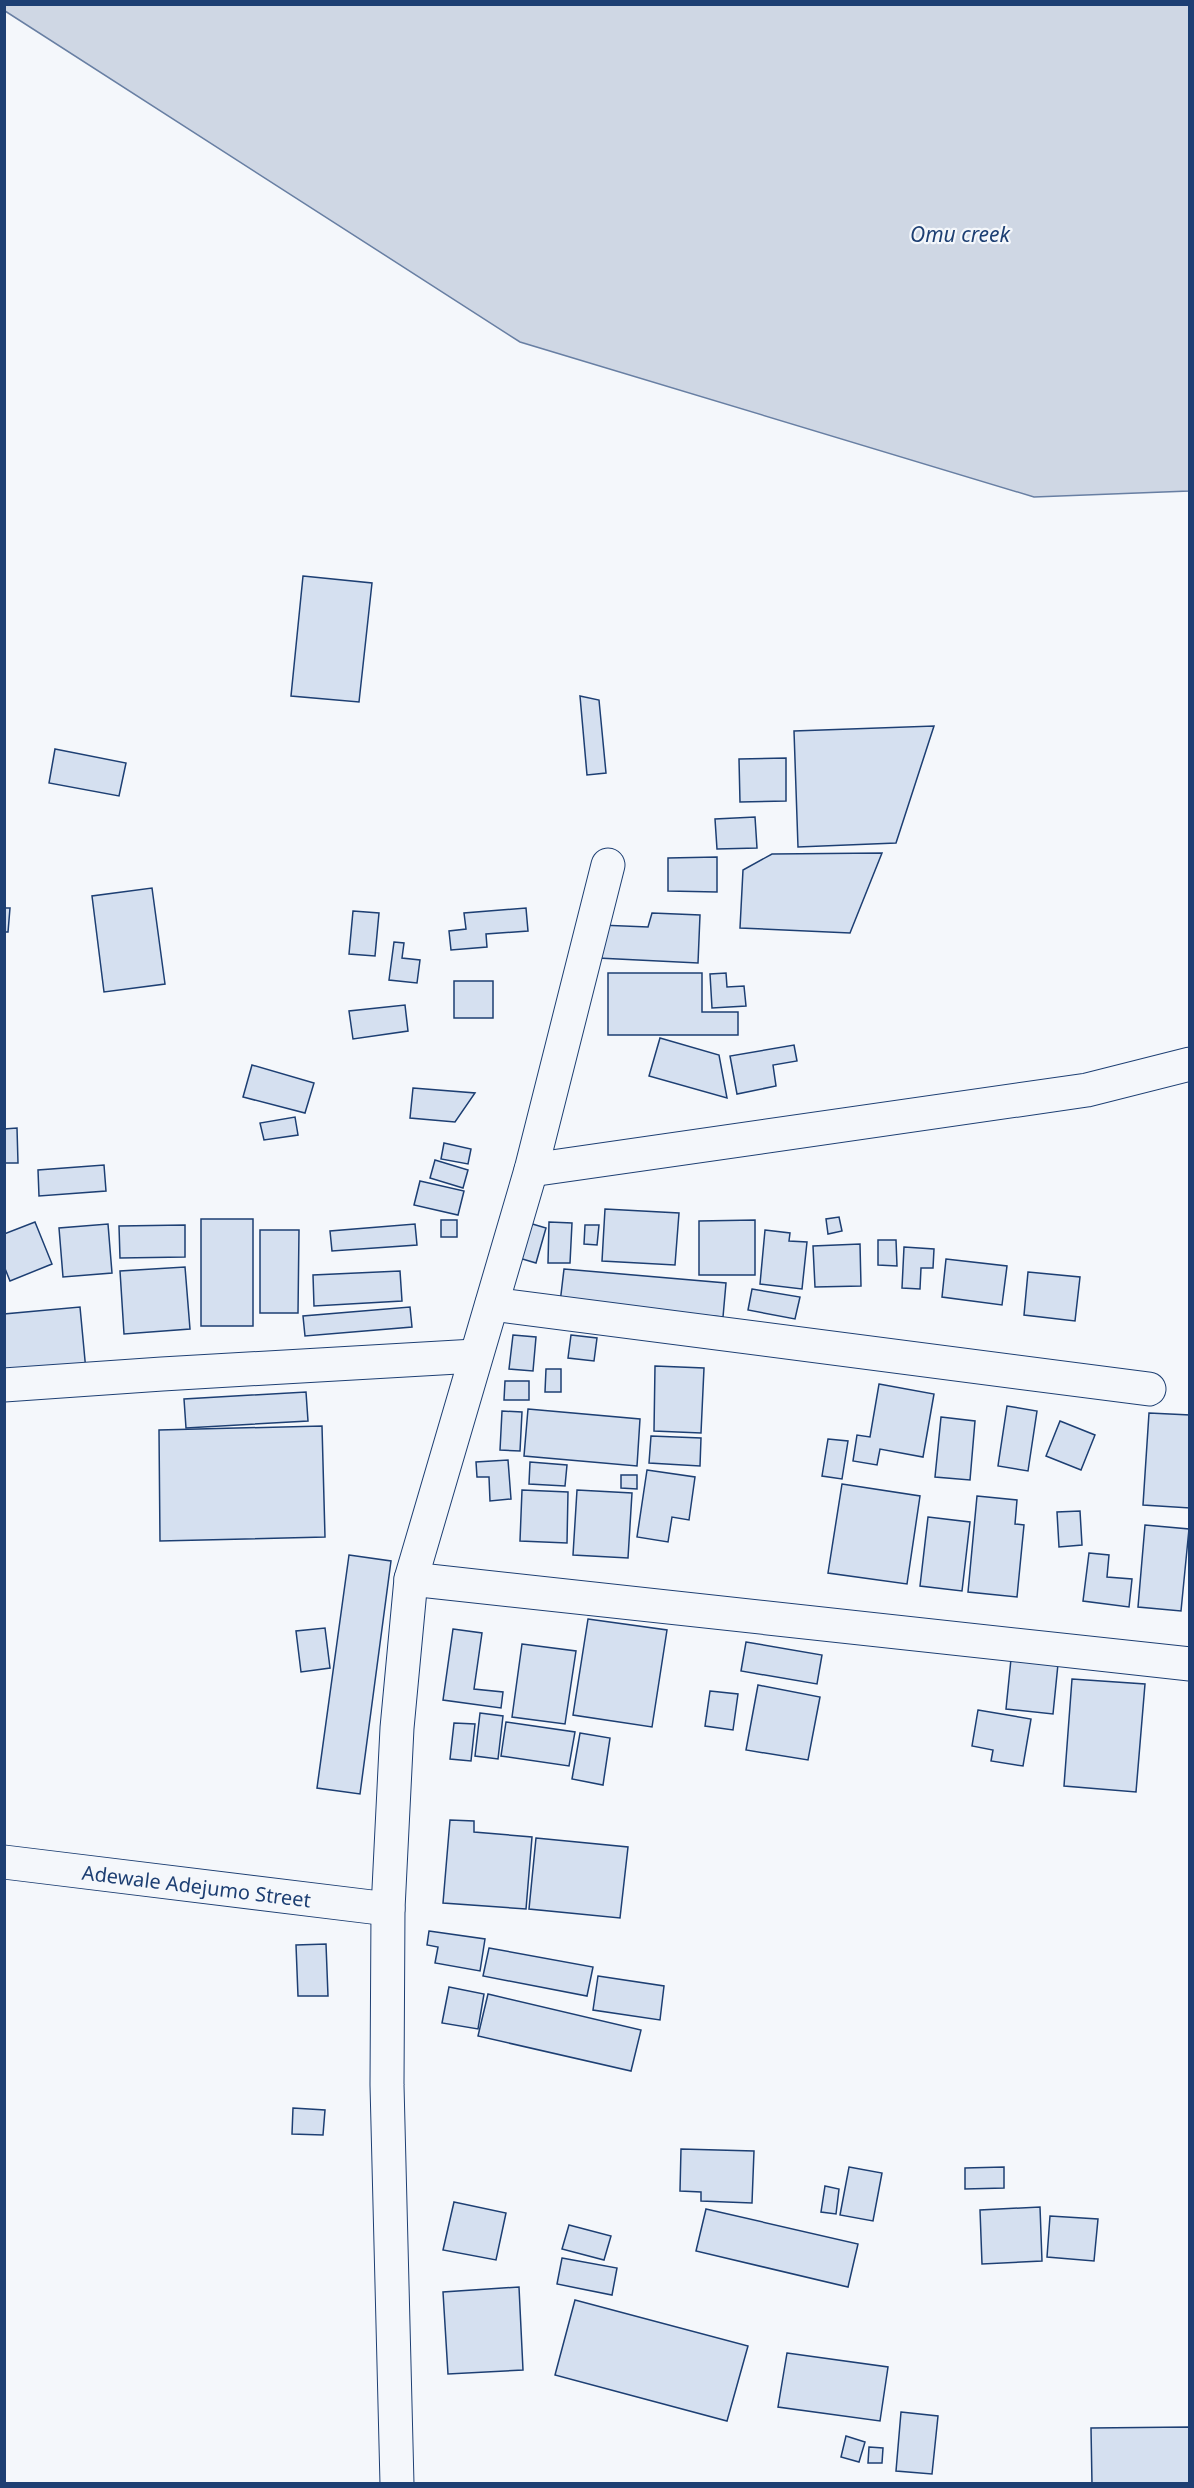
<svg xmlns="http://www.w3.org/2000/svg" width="1194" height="2488" viewBox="0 0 1194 2488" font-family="'Noto Sans',sans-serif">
<rect width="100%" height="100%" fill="#f4f7fb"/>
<path fill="#cfd7e4" stroke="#687fa3" stroke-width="1.5" d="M5,4L1189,5V491L1034,497L520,342L5,11Z"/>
<g fill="#d5e0f0" stroke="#1d3f73" stroke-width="1.5">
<path d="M303,576L372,583L359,702L291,696Z"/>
<path d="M580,696L599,700L606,773L587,775Z"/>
<path d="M934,726L896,843L798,847L794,731Z"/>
<path d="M55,749L126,763L119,796L49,783Z"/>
<path d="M786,758V801L740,802L739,759Z"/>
<path d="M755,817L757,848L717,849L715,819Z"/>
<path d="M882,853L850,933L740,928L743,870L772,854Z"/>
<path d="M717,857V892L668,891V858Z"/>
<path d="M152,888L165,984L104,992L92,896Z"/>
<path d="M4,908H10L8,932H4Z"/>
<path d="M526,908L528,931L486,934L487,947L451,950L449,931L466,929L464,913Z"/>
<path d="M353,911L379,913L375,956L349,954Z"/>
<path d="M652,913L700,915L698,963L598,958L600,925L648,927Z"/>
<path d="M394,942L404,943L402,958L420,960L417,983L389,980Z"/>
<path d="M608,973H702V1012H738V1035H608Z"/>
<path d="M726,973L727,987L744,986L746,1006L712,1008L710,974Z"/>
<rect x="454" y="981" width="39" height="37"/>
<path d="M405,1005L408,1031L353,1039L349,1011Z"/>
<path d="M660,1038L719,1055L727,1098L649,1076Z"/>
<path d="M794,1045L797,1061L773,1065L776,1086L737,1094L730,1056Z"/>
<path d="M252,1065L314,1083L305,1113L243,1097Z"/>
<path d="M413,1088L475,1093L455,1122L410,1118Z"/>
<path d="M295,1117L298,1135L264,1140L260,1123Z"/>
<path d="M17,1128L18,1163H4V1129Z"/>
<path d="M444,1143L471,1149L468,1164L441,1159Z"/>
<path d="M435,1160L468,1170L463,1188L430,1178Z"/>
<path d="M104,1165L106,1191L39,1196L38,1170Z"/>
<path d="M420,1181L464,1191L458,1215L414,1205Z"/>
<path d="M605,1209L679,1213L675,1265L602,1261Z"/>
<path d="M839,1217L842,1231L828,1234L826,1219Z"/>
<rect x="201" y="1219" width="52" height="107"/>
<rect x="441" y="1220" width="16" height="17"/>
<path d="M755,1220V1275H699V1221Z"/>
<path d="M35,1222L52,1264L10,1281L4,1266V1234Z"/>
<path d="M549,1222L572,1223L570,1263H548Z"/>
<path d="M529,1223L546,1228L536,1263L519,1258Z"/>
<path d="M108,1224L112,1273L63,1277L59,1228Z"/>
<path d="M415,1224L417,1245L332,1251L330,1231Z"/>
<path d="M185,1225V1257L120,1258L119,1226Z"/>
<path d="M585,1225H599L597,1245L584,1244Z"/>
<path d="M260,1230H299L298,1313H260Z"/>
<path d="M765,1230L790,1233L789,1241L807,1242L802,1289L760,1284Z"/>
<path d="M878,1240H896L897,1266L878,1265Z"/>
<path d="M860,1244L861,1286L815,1287L813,1246Z"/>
<path d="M904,1247L934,1249L933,1268H921L920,1289L902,1288Z"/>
<path d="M946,1259L1007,1266L1002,1305L942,1297Z"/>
<path d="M185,1267L190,1329L124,1334L120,1271Z"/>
<path d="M564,1269L726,1283L723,1317L560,1303Z"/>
<path d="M400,1271L402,1301L314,1306L313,1275Z"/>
<path d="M1028,1272L1080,1277L1075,1321L1024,1315Z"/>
<path d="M752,1289L800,1297L795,1319L748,1310Z"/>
<path d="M80,1307L86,1371L4,1378V1314Z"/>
<path d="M410,1307L412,1327L305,1336L303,1316Z"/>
<path d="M513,1335L536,1337L533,1371L509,1369Z"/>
<path d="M571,1335L597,1338L594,1361L568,1358Z"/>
<path d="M655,1366L704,1368L701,1433L654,1431Z"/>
<path d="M546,1369H561V1392H545Z"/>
<path d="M505,1381H529V1400H504Z"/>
<path d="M879,1384L934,1394L923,1457L880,1449L877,1465L853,1461L857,1435L870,1437Z"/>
<path d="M306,1392L308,1421L186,1428L184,1399Z"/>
<path d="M1007,1406L1037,1411L1028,1471L998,1466Z"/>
<path d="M528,1409L640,1419L637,1466L524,1456Z"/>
<path d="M502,1411L522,1412L520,1451L500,1450Z"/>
<path d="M1149,1413L1190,1415V1508L1143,1505Z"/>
<path d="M941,1417L975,1421L970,1480L935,1477Z"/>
<path d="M1060,1421L1095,1435L1081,1470L1046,1456Z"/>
<path d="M322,1426L325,1537L160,1541L159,1430Z"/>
<path d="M651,1436L701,1438L700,1466L649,1463Z"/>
<path d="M828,1439L848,1441L842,1479L822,1476Z"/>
<path d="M508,1460L511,1499L490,1501L489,1477H477L476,1462Z"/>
<path d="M530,1462L567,1465L565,1486L529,1484Z"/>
<path d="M647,1470L695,1477L689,1520L672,1517L668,1542L637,1537Z"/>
<path d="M621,1475H637V1489L621,1488Z"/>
<path d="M842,1484L920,1496L907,1584L828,1573Z"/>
<path d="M522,1490L568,1492L567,1543L520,1541Z"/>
<path d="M577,1490L632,1493L628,1558L573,1555Z"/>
<path d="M977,1496L1017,1500L1015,1524L1024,1525L1017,1597L968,1592Z"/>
<path d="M1080,1511L1082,1545L1059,1547L1057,1512Z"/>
<path d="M928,1517L970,1522L962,1591L920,1586Z"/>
<path d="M1145,1525L1189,1529L1181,1611L1138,1607Z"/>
<path d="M1089,1553L1109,1555L1107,1577L1132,1579L1129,1607L1083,1601Z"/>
<path d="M349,1555L391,1561L360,1794L317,1788Z"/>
<path d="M588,1619L667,1630L652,1727L573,1715Z"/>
<path d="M325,1628L330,1668L301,1672L296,1631Z"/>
<path d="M453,1629L482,1633L474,1689L503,1692L501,1708L443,1700Z"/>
<path d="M746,1642L822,1655L817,1684L741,1671Z"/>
<path d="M522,1644L576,1651L565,1724L512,1717Z"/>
<path d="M1011,1659L1058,1664L1053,1714L1006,1709Z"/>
<path d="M1072,1679L1145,1684L1136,1792L1064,1786Z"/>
<path d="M758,1685L820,1697L808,1760L746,1750Z"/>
<path d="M710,1691L738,1694L733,1730L705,1726Z"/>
<path d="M978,1710L1031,1719L1023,1766L991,1761L993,1750L972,1746Z"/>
<path d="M480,1713L503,1716L498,1759L475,1756Z"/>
<path d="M506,1722L575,1732L569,1766L501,1756Z"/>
<path d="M454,1723L475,1724L471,1761L450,1759Z"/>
<path d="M580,1733L610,1738L603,1785L572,1779Z"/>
<path d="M450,1820L474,1821V1832L532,1837L526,1909L443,1903Z"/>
<path d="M536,1838L628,1847L620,1918L529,1909Z"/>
<path d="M429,1931L485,1939L480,1971L435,1963L438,1947L427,1945Z"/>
<path d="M326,1944L328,1996H298L296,1945Z"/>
<path d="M489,1948L593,1967L587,1996L483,1976Z"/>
<path d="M598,1976L664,1986L660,2020L593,2010Z"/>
<path d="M449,1987L484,1994L478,2029L442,2023Z"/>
<path d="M488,1994L641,2030L631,2071L478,2036Z"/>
<path d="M293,2108L325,2110L323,2135L292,2134Z"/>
<path d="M681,2149L754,2151L752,2203L701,2201V2192L680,2191Z"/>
<path d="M849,2167L882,2173L873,2221L840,2215Z"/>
<path d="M1004,2167V2188L965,2189V2168Z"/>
<path d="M825,2186L839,2189L836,2214L821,2212Z"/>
<path d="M454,2202L506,2213L496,2260L443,2250Z"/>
<path d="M1040,2207L1042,2261L982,2264L980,2210Z"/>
<path d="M706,2209L858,2244L848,2287L696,2251Z"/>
<path d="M1050,2216L1098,2219L1094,2261L1047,2257Z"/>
<path d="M569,2225L611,2236L604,2260L562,2249Z"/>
<path d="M562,2258L617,2268L612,2295L557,2284Z"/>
<path d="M519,2287L523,2370L448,2374L443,2292Z"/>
<path d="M575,2300L748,2346L727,2421L555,2375Z"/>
<path d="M787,2353L888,2367L880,2421L778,2407Z"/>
<path d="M901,2412L938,2416L932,2474L896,2471Z"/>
<path d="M1189,2427V2484H1092L1091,2428Z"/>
<path d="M846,2436L865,2442L859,2462L841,2457Z"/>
<path d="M869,2447L883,2448L882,2463H868Z"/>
</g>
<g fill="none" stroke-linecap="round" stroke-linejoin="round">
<g stroke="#1d3f73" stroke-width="35">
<g id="minor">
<path d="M531,1170L1087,1090L1190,1064"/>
<path d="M492,1304L1149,1389"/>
<path d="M4,1385L162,1374L475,1356"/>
<path d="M411,1579L1190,1664"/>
<path id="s1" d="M4,1862L388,1909"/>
<path d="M397,2484L387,2085L388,1909L397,1728L411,1579L531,1170L608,865"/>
</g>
</g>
<use href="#minor" stroke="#f4f7fb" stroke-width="33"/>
</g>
<g text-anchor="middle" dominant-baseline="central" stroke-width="4.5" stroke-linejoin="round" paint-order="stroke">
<g font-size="20" fill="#1d3f73" stroke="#f4f7fb">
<text stroke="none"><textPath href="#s1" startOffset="194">Adewale Adejumo Street</textPath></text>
</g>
<g font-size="21" font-style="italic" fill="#1d3f73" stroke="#f4f7fb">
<text x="960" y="234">Omu creek</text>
</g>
</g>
<rect width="1194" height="2488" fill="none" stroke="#1d3f73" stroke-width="12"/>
</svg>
